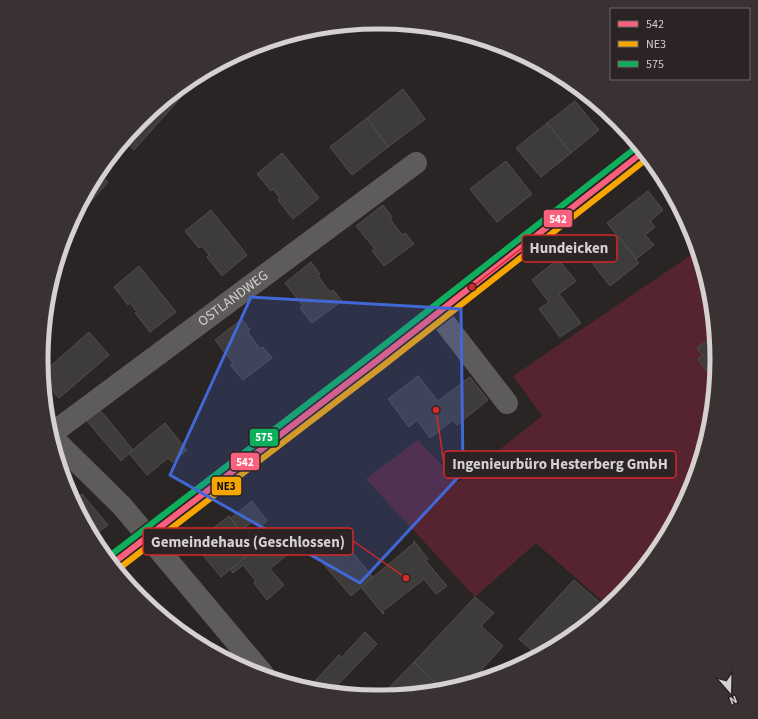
<svg xmlns="http://www.w3.org/2000/svg" width="758" height="719" viewBox="0 0 758 719" font-family="'Source Sans 3',sans-serif">
<rect width="100%" height="100%" fill="#292525"/>
<path fill="#552430" d="M697,251L710,294L716,360L710,426L691,489L659,547L617,598L608,606L536,543L475,597L366,479L418,440L458,482L542,416L513,376Z"/>
<g fill="#3e3b3b" stroke="#514e4e">
<path d="M197,76L199,77L166,114L158,107L192,79Z"/>
<path d="M403,89L425,119L388,147L367,118Z"/>
<path d="M575,101L599,130L571,153L547,123Z"/>
<path d="M158,107L166,114L134,150L124,141L141,121Z"/>
<path d="M367,118L388,147L352,175L330,147Z"/>
<path d="M547,123L571,153L541,177L516,148Z"/>
<path d="M282,153L319,198L293,219L278,200L280,198L273,189L271,191L257,174Z"/>
<path d="M506,161L532,194L497,222L470,189Z"/>
<path d="M98,173L108,182L78,216L76,214Z"/>
<path d="M648,191L663,210L650,221L655,227L645,235L654,245L636,259L607,223Z"/>
<path d="M383,205L392,217L390,219L402,235L405,233L414,244L384,266L372,251L375,249L356,226Z"/>
<path d="M211,210L247,255L222,276L207,257L209,255L202,246L199,248L185,231Z"/>
<path d="M618,236L639,263L610,286L589,259Z"/>
<path d="M558,259L576,281L559,294L581,323L560,337L539,309L549,302L532,280Z"/>
<path d="M311,262L320,274L318,276L330,292L333,290L342,301L312,323L300,308L303,306L285,283Z"/>
<path d="M139,266L176,312L150,332L135,313L137,312L130,303L128,305L114,287Z"/>
<path d="M242,319L250,330L248,332L260,349L263,347L272,358L243,380L230,365L233,363L215,340Z"/>
<path d="M89,332L109,355L59,398L44,381L43,373Z"/>
<path d="M714,336L716,360L715,376L712,378L698,359L703,356L697,348Z"/>
<path d="M418,376L438,401L470,377L488,400L457,425L453,420L430,438L417,420L409,427L388,399Z"/>
<path d="M100,410L133,450L121,461L87,421Z"/>
<path d="M165,423L187,450L172,462L168,458L147,475L129,453Z"/>
<path d="M82,494L108,525L93,536L74,501Z"/>
<path d="M252,501L267,521L261,526L255,520L240,531L231,518Z"/>
<path d="M229,516L254,549L221,577L198,549L200,538Z"/>
<path d="M337,534L373,577L351,596L314,553Z"/>
<path d="M272,535L288,554L270,569L284,585L267,600L254,583L256,581L243,565L233,573L231,570Z"/>
<path d="M414,541L428,559L426,561L447,586L436,594L424,579L383,611L384,613L383,614L361,587L413,544Z"/>
<path d="M574,580L606,608L566,640L538,656L519,639Z"/>
<path d="M475,597L494,613L481,626L503,646L470,683L444,691L414,662Z"/>
<path d="M365,632L377,644L331,692H327L315,681L339,655L342,657Z"/>
<path d="M414,662L444,691L380,697Z"/>
</g>
<g fill="none" stroke-linecap="round" stroke-linejoin="round">
<g stroke="#5e5b5b" stroke-width="22">
<path d="M438,314L507,403"/>
<path id="s1" d="M51,434L416,163"/>
<path d="M51,436L122,506L264,675"/>
</g>
<path stroke="#5f5c5c" stroke-width="22" d="M112,564L379,359L643,152"/>
<g stroke="#2b2324" stroke-width="9">
<path id="bus-1" d="M112,564L379,359L643,152"/>
</g>
<g stroke="#2b2324" stroke-width="9">
<path id="bus-2" d="M117,570L384,365L648,158"/>
</g>
<g stroke="#2b2324" stroke-width="9">
<path id="bus-3" d="M107,558L374,353L638,146"/>
</g>
<use href="#bus-1" stroke="#f8607d" stroke-width="6"/>
<use href="#bus-2" stroke="#f7a600" stroke-width="6"/>
<use href="#bus-3" stroke="#0daf5c" stroke-width="6"/>
</g>
<path fill="#4268d7" fill-opacity="0.2" stroke="#4268d7" stroke-width="3" stroke-linejoin="round" d="M251,297L461,309L463,472L360,583L170,475Z"/>
<g text-anchor="middle" dominant-baseline="central" stroke-width="3" stroke-linejoin="round" paint-order="stroke">
<g font-size="14" fill="#d6d1d1" stroke="#2b2324">
<text stroke="none"><textPath href="#s1" startOffset="227">OSTLANDWEG</textPath></text>
</g>
</g>
<path d="M0 0H758V719H0ZM378 29H380A330 330 0 0 1 710 359V360A330 330 0 0 1 380 690H378A330 330 0 0 1 48 360V359A330 330 0 0 1 378 29Z" fill="#393132" fill-rule="evenodd"/>
<path fill="none" stroke="#d6d1d1" stroke-width="5" d="M378 29H380A330 330 0 0 1 710 359V360A330 330 0 0 1 380 690H378A330 330 0 0 1 48 360V359A330 330 0 0 1 378 29Z"/>
<path fill="none" stroke="#d62828" stroke-width="1.5" d="M472 287L522 248M436 410L444 464M406 578L353 541"/>
<g fill="#d62828" stroke="#2b2324" stroke-width="1.5">
<circle cx="472" cy="287" r="4"/>
<circle cx="436" cy="410" r="4"/>
<circle cx="406" cy="578" r="4"/>
</g>
<g fill="#2b2324" stroke="#d62828" stroke-width="1.5">
<rect x="522" y="235" width="95" height="27" rx="4"/>
<rect x="444" y="451" width="232" height="27" rx="4"/>
<rect x="143" y="528" width="210" height="27" rx="4"/>
</g>
<g font-size="15" text-anchor="middle" font-weight="bold" fill="#d6d1d1">
<text x="569" y="253">Hundeicken</text>
<text x="560" y="469">Ingenieurbüro Hesterberg GmbH</text>
<text x="248" y="547">Gemeindehaus (Geschlossen)</text>
</g>
<g stroke="#2b2324" stroke-width="1.5">
<rect x="543" y="209" width="30" height="19" rx="4" fill="#f8607d"/>
<rect x="249" y="428" width="30" height="19" rx="4" fill="#0daf5c"/>
<rect x="230" y="452" width="30" height="19" rx="4" fill="#f8607d"/>
<rect x="211" y="476" width="31" height="20" rx="4" fill="#f7a600"/>
</g>
<g font-size="11" text-anchor="middle" font-weight="bold" fill="#fff">
<text x="558" y="223">542</text>
<text x="264" y="441">575</text>
<text x="245" y="466">542</text>
</g>
<g font-size="11" text-anchor="middle" font-weight="bold" fill="#111">
<text x="226" y="490">NE3</text>
</g>
<rect x="610" y="8" width="140" height="72" fill="#2b2324" stroke="#6f6969"/>
<rect x="618" y="21" width="20" height="6" fill="#f8607d" stroke="#6f6969"/>
<text x="646" y="28" font-size="12" fill="#d6d1d1">542</text>
<rect x="618" y="41" width="20" height="6" fill="#f7a600" stroke="#6f6969"/>
<text x="646" y="48" font-size="12" fill="#d6d1d1">NE3</text>
<rect x="618" y="61" width="20" height="6" fill="#0daf5c" stroke="#6f6969"/>
<text x="646" y="68" font-size="12" fill="#d6d1d1">575</text>
<g transform="translate(730 691) rotate(160)" stroke="#2b2324" stroke-width="3" paint-order="stroke">
<path d="M0-3L7 15L0 10L-7 15Z" fill="#d6d1d1"/>
<text y="-6" font-size="11" font-weight="bold" text-anchor="middle" fill="#d6d1d1">N</text>
</g>
</svg>
